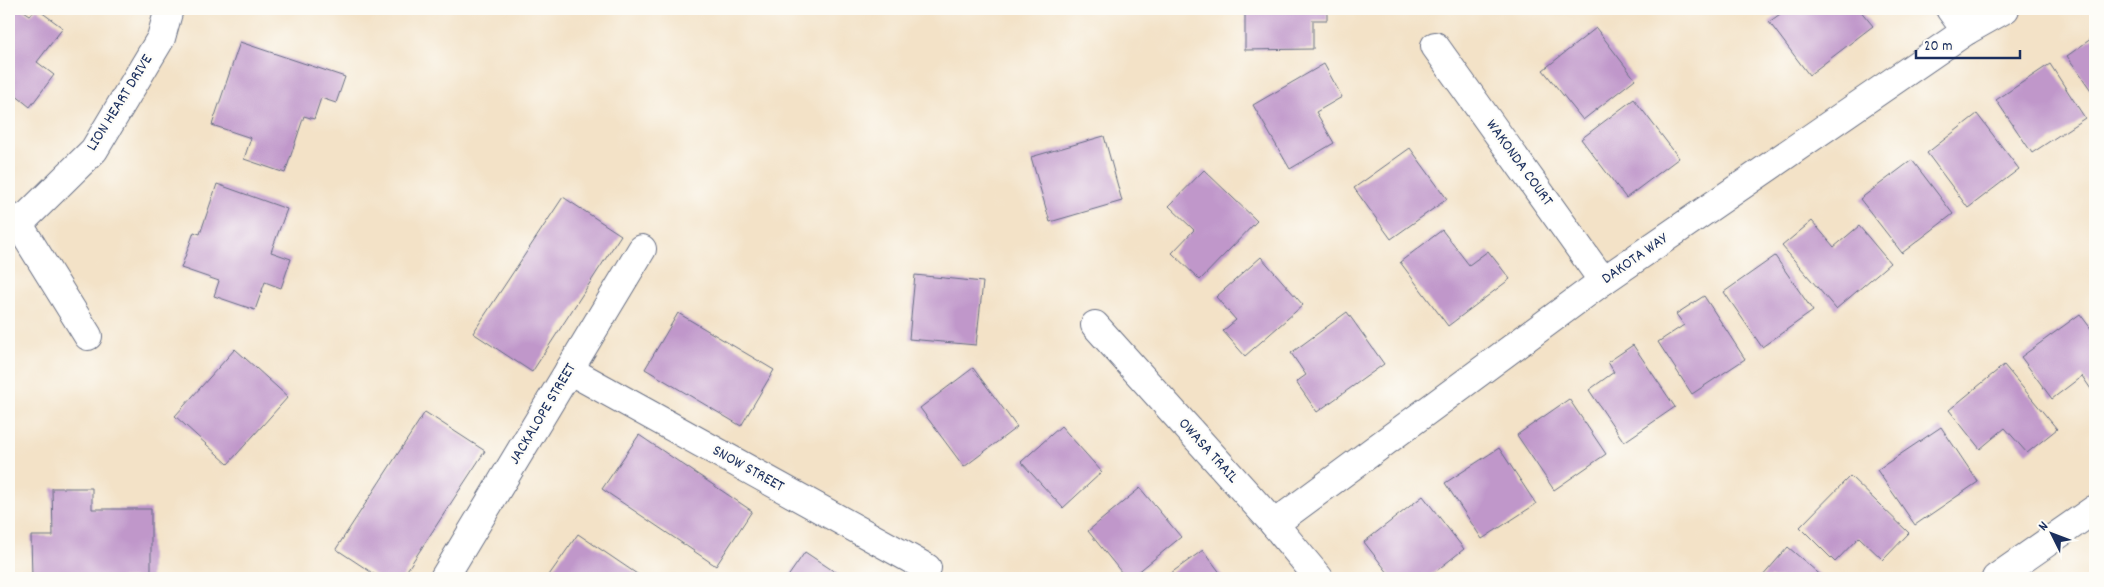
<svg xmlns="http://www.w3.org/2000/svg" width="2104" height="587" viewBox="0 0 2104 587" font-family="Dekko,sans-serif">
<rect width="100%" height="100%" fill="#fdfcf7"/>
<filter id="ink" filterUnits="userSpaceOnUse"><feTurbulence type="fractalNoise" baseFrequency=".02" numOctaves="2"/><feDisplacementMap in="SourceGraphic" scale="10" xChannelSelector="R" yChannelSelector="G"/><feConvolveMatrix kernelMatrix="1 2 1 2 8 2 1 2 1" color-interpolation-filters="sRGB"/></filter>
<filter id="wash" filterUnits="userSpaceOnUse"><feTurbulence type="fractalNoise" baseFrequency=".0096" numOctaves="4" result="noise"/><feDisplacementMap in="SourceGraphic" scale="20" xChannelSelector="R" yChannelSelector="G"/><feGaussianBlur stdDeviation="1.12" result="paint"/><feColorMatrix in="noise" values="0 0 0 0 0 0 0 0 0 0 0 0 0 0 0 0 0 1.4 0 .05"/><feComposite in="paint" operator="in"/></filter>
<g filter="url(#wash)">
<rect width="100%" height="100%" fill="#f3e2c7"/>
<g id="blocks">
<g fill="#c097ca">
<path d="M9,9H21L30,15L37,9L63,28L37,62L54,75L30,107L9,90Z"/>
<path d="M1245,9H1327V20H1313V49L1245,50Z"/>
<path d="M1787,9H1859L1873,26L1809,75L1769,22Z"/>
<path d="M1596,28L1635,79L1583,120L1543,70Z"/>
<path d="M2095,36V96L2067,56Z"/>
<path d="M240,42L345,77L336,103L321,98L314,119L304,116L285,173L244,159L251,138L212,125Z"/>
<path d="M1324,64L1342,97L1316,112L1334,143L1290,169L1253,105Z"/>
<path d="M2050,64L2085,118L2032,153L1996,100Z"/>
<path d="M1634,99L1679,158L1626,198L1581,139Z"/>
<path d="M1977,114L2019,169L1968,208L1927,153Z"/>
<path d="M1104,136L1122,201L1050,222L1031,157Z"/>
<path d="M1410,148L1447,199L1391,239L1354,188Z"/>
<path d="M1912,160L1953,214L1902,253L1860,199Z"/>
<path d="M1204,170L1257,221L1200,280L1172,253L1194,230L1169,206Z"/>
<path d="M217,184L287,209L271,252L291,259L281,288L265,282L255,310L214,296L219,281L181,268L194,232L200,234Z"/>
<path d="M563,197L621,235L532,372L473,333Z"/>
<path d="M1812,221L1834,247L1859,226L1890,263L1836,309L1782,246Z"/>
<path d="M1442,230L1469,265L1488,251L1510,279L1448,326L1400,262Z"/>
<path d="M1775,256L1813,311L1762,347L1724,292Z"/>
<path d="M1261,257L1303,305L1245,356L1223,331L1236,320L1216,297Z"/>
<path d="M915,275L983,282L976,345L909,339Z"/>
<path d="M1704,296L1745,359L1692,394L1658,342L1684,325L1676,314Z"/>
<path d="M1347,312L1384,364L1317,412L1296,382L1306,375L1291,353Z"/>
<path d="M678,313L774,370L741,426L645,369Z"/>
<path d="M2080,314L2095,334V395L2082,376L2052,399L2021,357Z"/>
<path d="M1633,345L1675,407L1624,442L1589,390L1614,372L1608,362Z"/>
<path d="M235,349L288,397L228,464L175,416Z"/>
<path d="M2004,365L2057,429L2027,453L2005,428L1980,449L1949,410Z"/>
<path d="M973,368L1017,427L964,467L920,408Z"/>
<path d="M1569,399L1606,454L1554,490L1517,435Z"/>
<path d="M425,412L485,451L402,578H380L336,549Z"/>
<path d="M1061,426L1102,472L1063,508L1021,462Z"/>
<path d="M1941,427L1978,482L1915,525L1877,470Z"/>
<path d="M639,435L752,511L716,566L602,489Z"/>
<path d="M1499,448L1536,504L1482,539L1445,483Z"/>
<path d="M1850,476L1909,533L1883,560L1859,537L1835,562L1800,527Z"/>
<path d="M52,488H92V509H151V578H32L31,536H53Z"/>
<path d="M1140,488L1181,537L1131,578H1126L1088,531Z"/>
<path d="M1423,496L1464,549L1427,578H1392L1364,542Z"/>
<path d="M578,534L643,578H547Z"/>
<path d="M1788,547L1824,578H1761Z"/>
<path d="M1203,550L1224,578H1164Z"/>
<path d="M805,552L844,578H787Z"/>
</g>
</g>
</g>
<g filter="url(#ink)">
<use href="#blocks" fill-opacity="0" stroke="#676e83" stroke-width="1"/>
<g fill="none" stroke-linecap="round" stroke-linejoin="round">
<g stroke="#676e83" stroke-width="30">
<g id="minor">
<path d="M1950,9L1966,31"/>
<path d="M1435,46L1603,281"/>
<path d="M16,220L88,336"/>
<path d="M9,223L27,216L94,150L161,38L169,9"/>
<path d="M1095,325L1274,524L1319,578"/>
<path d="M569,370L927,568L922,578"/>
<path d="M1274,524L1603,281L1966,31L2005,9"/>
<path d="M444,578L642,249"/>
<path d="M1996,578L2095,509"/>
</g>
</g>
<use href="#minor" stroke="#fff" stroke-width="28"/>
</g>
</g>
<g text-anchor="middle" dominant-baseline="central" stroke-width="4.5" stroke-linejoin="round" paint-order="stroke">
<g font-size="16" fill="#1b2f5e" stroke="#fdfcf7">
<text transform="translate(120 103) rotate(-58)">LION HEART DRIVE</text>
<text transform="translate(1519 163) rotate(54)">WAKONDA COURT</text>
<text transform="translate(1635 259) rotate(-35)">DAKOTA WAY</text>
<text transform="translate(543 414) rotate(-59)">JACKALOPE STREET</text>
<text transform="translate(1208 451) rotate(48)">OWASA TRAIL</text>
<text transform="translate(748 469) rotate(29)">SNOW STREET</text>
</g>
</g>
<rect width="2104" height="587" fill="none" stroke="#fdfcf7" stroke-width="30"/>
<g transform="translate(2052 534) rotate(312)" stroke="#fdfcf7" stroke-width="4" paint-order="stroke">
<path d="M0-4L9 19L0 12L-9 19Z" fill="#1b2f5e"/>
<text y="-8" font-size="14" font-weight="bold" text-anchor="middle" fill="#1b2f5e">N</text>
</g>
<path d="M1916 50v8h104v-8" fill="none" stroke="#1b2f5e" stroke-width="2.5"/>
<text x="1924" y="50" font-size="15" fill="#1b2f5e" stroke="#fdfcf7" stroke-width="4" paint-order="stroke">20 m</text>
</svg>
